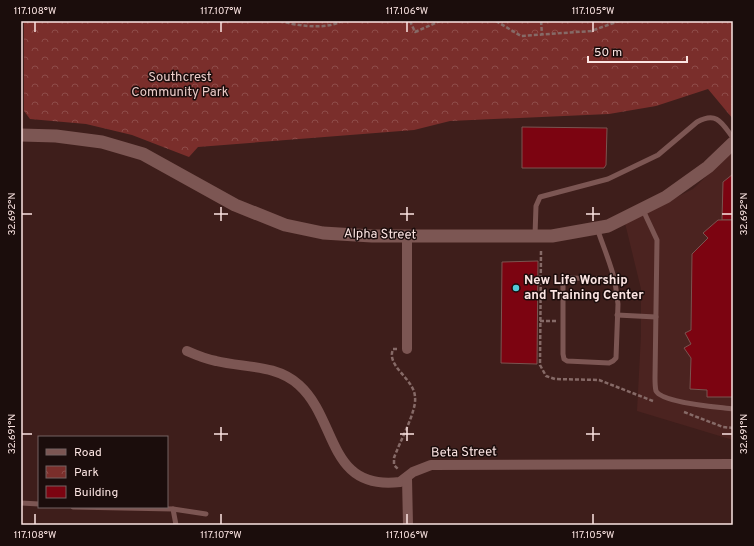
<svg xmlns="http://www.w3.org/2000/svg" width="754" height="546" viewBox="0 0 754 546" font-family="Overpass,sans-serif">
<defs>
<pattern id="park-crowns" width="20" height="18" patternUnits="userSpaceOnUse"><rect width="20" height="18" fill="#7a2e2b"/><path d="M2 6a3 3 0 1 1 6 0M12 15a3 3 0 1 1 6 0" fill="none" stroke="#8e4c49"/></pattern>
</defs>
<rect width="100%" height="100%" fill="#3e1e1b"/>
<path fill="#4b2320" d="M733,151V440L637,411L641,335V289L625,223L693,189Z"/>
<path fill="url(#park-crowns)" d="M24,21H733V119L708,89L656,106L609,114L450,121L414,130L198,147L189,157L132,135L86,124L30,119L24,111Z"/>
<g fill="#7c0411" stroke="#7a5450">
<path d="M522,127L607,128L606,165L604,168H522Z"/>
<path d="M733,174V220H722L723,182Z"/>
<path d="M718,220H733V397H707V390L690,389L691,358L684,348L691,344L685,333L691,330L692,254L708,238L703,233Z"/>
<path d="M538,261L537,364L501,363L502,262Z"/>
</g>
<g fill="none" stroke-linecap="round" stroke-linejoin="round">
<g stroke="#866a67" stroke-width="2.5" stroke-dasharray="4 2" stroke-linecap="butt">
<path d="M280,21C299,26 325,30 342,21"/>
<path d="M410,21L415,32L440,21"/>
<path d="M496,21L521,36L591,31L619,21"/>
<path d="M541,21L542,34"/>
<path d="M541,251L540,365L546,376L555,379L599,380L653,401"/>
<path d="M540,321H556"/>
<path d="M397,349H393C386,367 414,378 415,397C417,411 399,443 394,458V465L399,470"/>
<path d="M684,412L723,427L733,428"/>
</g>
<g stroke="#7c5653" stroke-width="5">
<path d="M643,210L657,240L655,378C655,382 655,387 656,391C662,403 719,407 733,409"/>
<path d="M597,228C603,246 611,264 615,282L618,304L616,358L613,361L609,363L567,361L564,359L563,354V281L568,278L614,279"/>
<path d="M535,235L536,206L540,197L608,179L658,155L697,122C717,111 722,123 733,138"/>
<path d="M617,315L656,317"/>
<path d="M21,503L39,504"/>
<path d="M73,507L173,509L176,525"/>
<path d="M173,509L206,514"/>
</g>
<g stroke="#7c5653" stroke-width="10">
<path d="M407,236V349"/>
<path d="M187,351C196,355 206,359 216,361C244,368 276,364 299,385C338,420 327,491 400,482L413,472L431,465L733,464"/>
<path d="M407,478L408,525"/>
</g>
<path stroke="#7c5653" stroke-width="13" d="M21,135L56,136L102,142L143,154L235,205L285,225L323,233L372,236H552L608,226L666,197L708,167L733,143"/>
</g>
<path fill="none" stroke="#fbe4e2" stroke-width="1.5" d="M35,22V32M221,22V32M407,22V32M593,22V32M221,207V221M407,207V221M593,207V221M22,214H32M214,214H228M400,214H414M586,214H600M722,214H732M221,427V441M407,427V441M593,427V441M22,434H32M214,434H228M400,434H414M586,434H600M722,434H732M35,514V524M221,514V524M407,514V524M593,514V524"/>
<circle fill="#52cbd8" stroke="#1b0d0c" stroke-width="1.5" cx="516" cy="288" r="4"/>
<g text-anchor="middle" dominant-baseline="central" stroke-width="3" stroke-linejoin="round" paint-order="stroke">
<g font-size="13" fill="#ebccc9" stroke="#1b0d0c">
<text x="180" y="78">Southcrest<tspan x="180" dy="15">Community Park</tspan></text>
</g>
<g font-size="13" fill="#fbe4e2" stroke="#1b0d0c">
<text transform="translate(380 235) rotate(1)">Alpha Street</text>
<text transform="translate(464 453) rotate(-1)">Beta Street</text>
</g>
<g font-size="13" font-weight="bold" fill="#fbe4e2" stroke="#1b0d0c" text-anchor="start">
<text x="524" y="281">New Life Worship<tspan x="524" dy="15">and Training Center</tspan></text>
</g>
</g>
<rect width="754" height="546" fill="none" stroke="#1b0d0c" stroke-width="44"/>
<rect x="38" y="436" width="130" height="72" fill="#1b0d0c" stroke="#756362"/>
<rect x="46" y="449" width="20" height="6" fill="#7c5653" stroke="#756362"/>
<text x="74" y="456" font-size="12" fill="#fbe4e2">Road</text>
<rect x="46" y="466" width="20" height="12" fill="url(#park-crowns)" stroke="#756362"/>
<text x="74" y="476" font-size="12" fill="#fbe4e2">Park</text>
<rect x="46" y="486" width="20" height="12" fill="#7c0411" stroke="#756362"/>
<text x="74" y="496" font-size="12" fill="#fbe4e2">Building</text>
<path d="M588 56v6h99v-6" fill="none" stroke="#fbe4e2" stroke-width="2"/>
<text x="594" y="56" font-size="12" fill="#fbe4e2" stroke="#1b0d0c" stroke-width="3" paint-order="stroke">50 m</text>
<rect x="22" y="22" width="710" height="502" fill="none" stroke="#fbe4e2" stroke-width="1.5"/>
<g font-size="10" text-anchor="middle" fill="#fbe4e2">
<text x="35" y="14">117.108°W</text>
<text x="221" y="14">117.107°W</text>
<text x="407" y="14">117.106°W</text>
<text x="593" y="14">117.105°W</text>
<text transform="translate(11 214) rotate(-90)" y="4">32.692°N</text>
<text transform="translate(743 214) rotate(-90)" y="4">32.692°N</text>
<text transform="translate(11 434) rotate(-90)" y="4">32.691°N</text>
<text transform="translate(743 434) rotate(-90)" y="4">32.691°N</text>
<text x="35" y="538">117.108°W</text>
<text x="221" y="538">117.107°W</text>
<text x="407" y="538">117.106°W</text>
<text x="593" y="538">117.105°W</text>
</g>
</svg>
